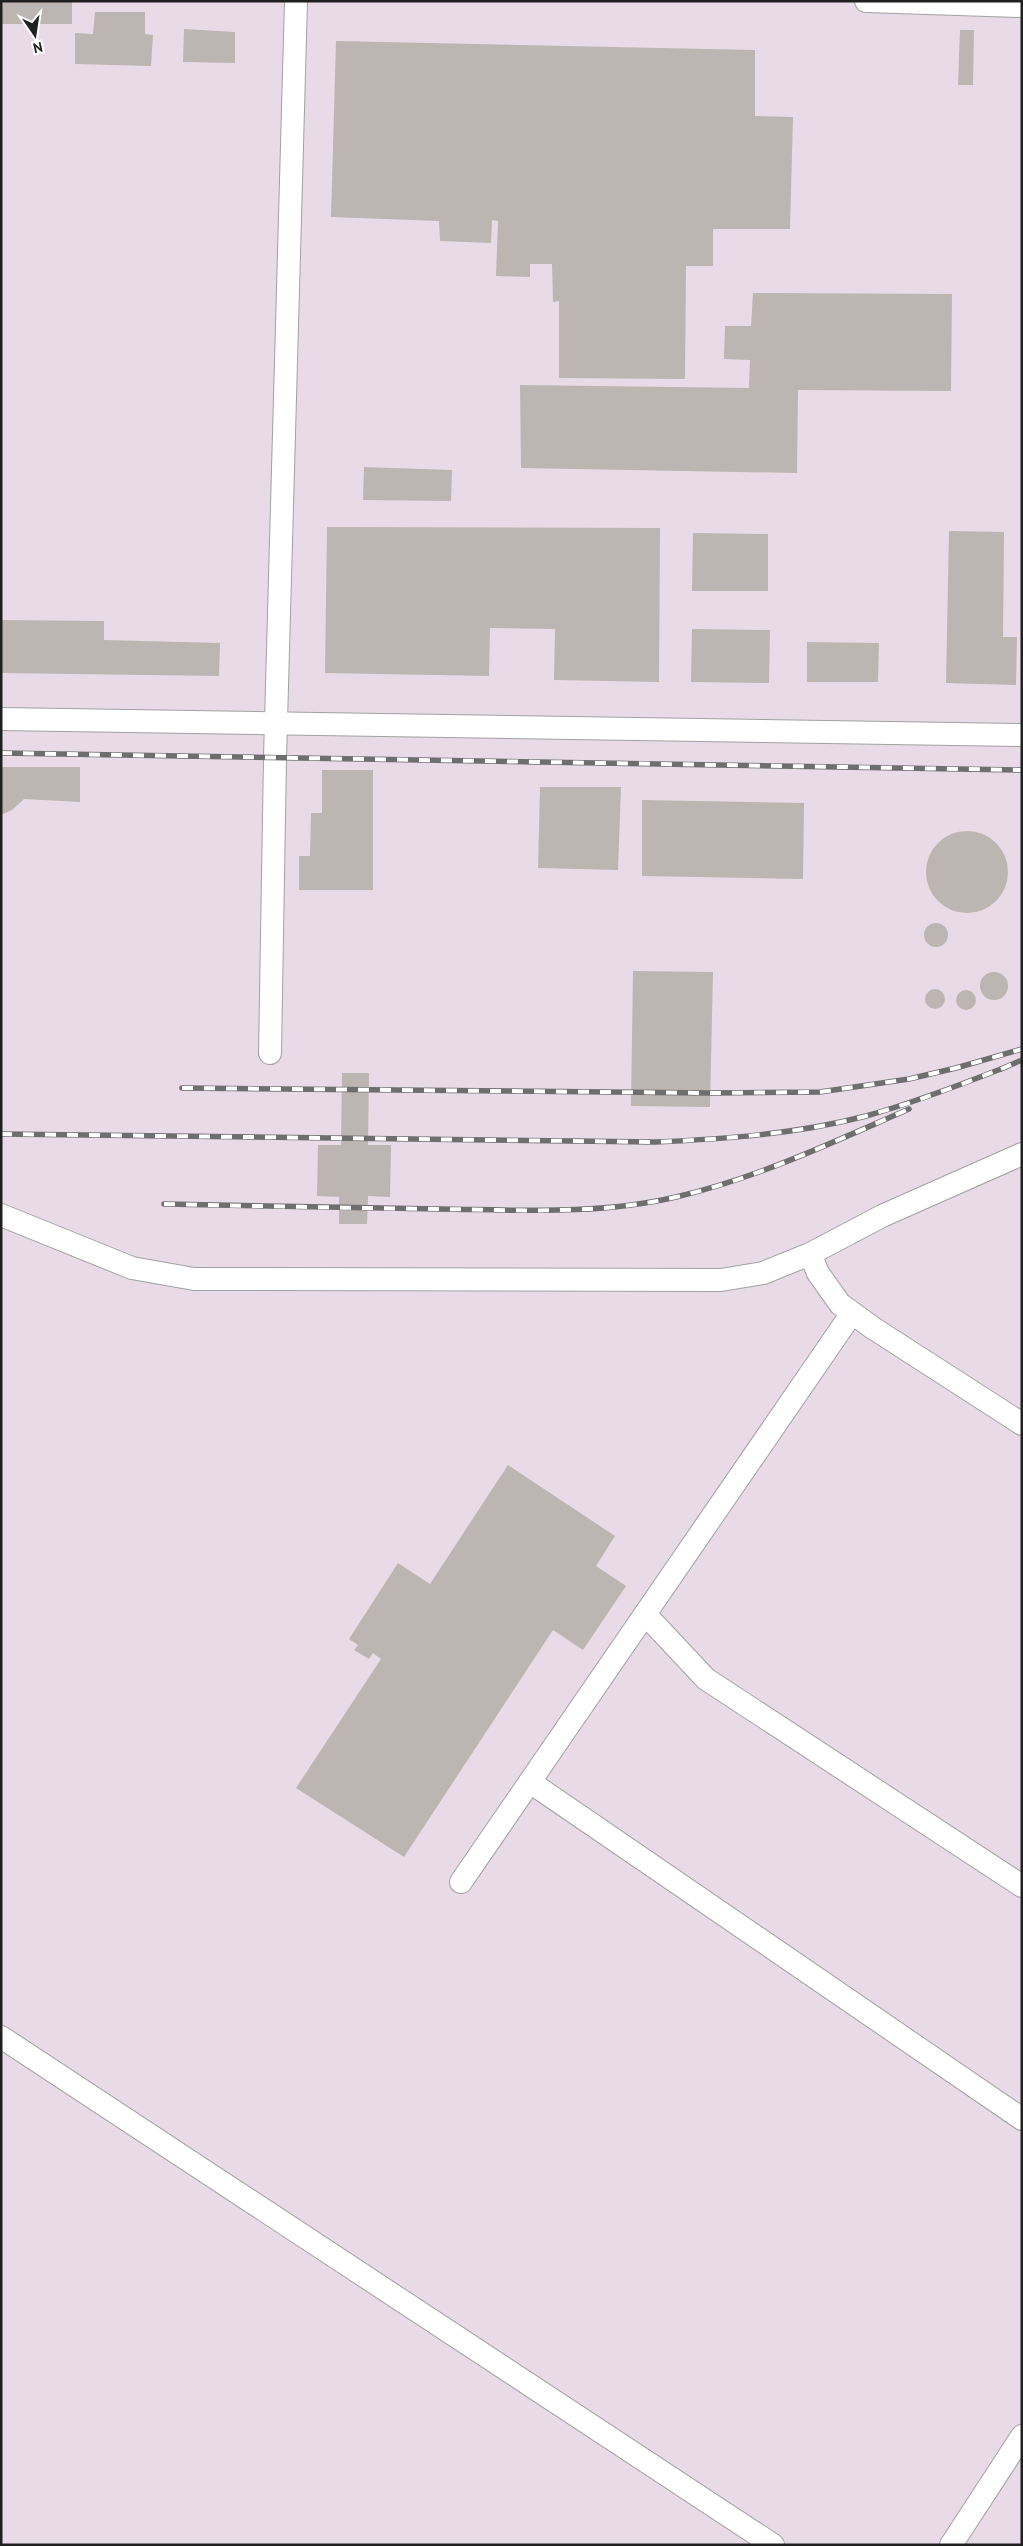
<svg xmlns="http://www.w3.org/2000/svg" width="1023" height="2546" viewBox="0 0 1023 2546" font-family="'PT Sans',sans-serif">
<rect width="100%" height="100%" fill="#f0ece8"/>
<rect fill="#e8dbe7" x="1" y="1" width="1021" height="2544"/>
<g fill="#bdb5b1">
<rect x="1" y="1" width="71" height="23"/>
<path d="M95,12H145V34L153,35L151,66L75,64V33L93,34Z"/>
<path d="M184,29L235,32V63L183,62Z"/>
<path d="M960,30H974L973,85H958Z"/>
<path d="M336,41L755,50V116L793,117L790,229H713V266H686L685,379L559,378V301L553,302L552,264H530V277L496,276L498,221L492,220L491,243L440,241L439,221L331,217Z"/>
<path d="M753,293L952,294L951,391L798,390L797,473L521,468L520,385L749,388L750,360L724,359L725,326H751Z"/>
<path d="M364,467L452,470L451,501L363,500Z"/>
<path d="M327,527L660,528L659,682L554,680L555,629L490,628L489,676L325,673Z"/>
<path d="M949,531L1004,532L1003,637H1017L1016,685L946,683Z"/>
<path d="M693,533L768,534V591H692Z"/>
<path d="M1,620L104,621V640L220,643L219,676L1,673Z"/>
<path d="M692,629L770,630L769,683L691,682Z"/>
<path d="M807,642L879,643L878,682H807Z"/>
<path d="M1,767H80V802L24,799L12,810L1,815Z"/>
<path d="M322,770H373V890H299V856H310L311,813H322Z"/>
<path d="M540,787H621L618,870L538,868Z"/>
<path d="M642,800L804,803L803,879L642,876Z"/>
<circle cx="967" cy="872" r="41"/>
<circle cx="936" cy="935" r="12"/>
<path d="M633,971L713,972L710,1107L631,1106Z"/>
<circle cx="994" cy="986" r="14"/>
<circle cx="935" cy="999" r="10"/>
<circle cx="966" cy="1000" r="10"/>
<path d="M342,1073H369L368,1145H391L390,1197L368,1196L367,1224H339V1197L317,1196L318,1145H341Z"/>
<path d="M508,1465L615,1536L596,1566L626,1586L583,1650L553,1630L404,1857L296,1788L381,1659L373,1653L369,1659L354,1650L358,1645L349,1639L398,1563L430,1584Z"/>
</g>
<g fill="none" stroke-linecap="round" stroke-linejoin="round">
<g stroke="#a1a1a1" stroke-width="24">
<g id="service">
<path d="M866,1L1022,6"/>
<path d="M1,719L1022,735"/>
<path d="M270,1053L275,758L296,1"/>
<path d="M1,1215L132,1268L194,1279L721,1280L763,1273L810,1254L882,1216L1022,1154"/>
<path d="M810,1254L818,1273L840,1304L873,1328L1022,1424"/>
<path d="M645,1614L706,1679L1022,1886"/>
<path d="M530,1782L1022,2119"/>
<path d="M461,1882L852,1313"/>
<path d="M1,2037L773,2545"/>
<path d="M951,2545L1022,2436"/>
</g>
</g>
<use href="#service" stroke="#fff" stroke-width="22"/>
<g stroke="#6e6e6e" stroke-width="5.5">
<g id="rail">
<path d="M1,753L1022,770"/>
<path d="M1001,1069L1022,1060"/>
<path d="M182,1088L711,1093L820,1092L909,1079L956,1068L1022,1049"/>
<path d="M1,1134L655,1142C725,1139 797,1134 866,1116C913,1103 960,1085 1006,1067"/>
<path d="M164,1204C256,1206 348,1208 440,1209C519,1210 599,1215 676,1197C758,1178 833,1142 909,1109"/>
</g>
</g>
<use href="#rail" stroke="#fff" stroke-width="4" stroke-dasharray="11" stroke-linecap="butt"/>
</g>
<rect width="1023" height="2546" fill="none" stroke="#202020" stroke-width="5"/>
<g transform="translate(35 35) rotate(167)" stroke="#ffffff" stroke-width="4" paint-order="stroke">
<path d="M0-4L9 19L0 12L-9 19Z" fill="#202020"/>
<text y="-8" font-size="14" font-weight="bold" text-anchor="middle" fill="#202020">N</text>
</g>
</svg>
